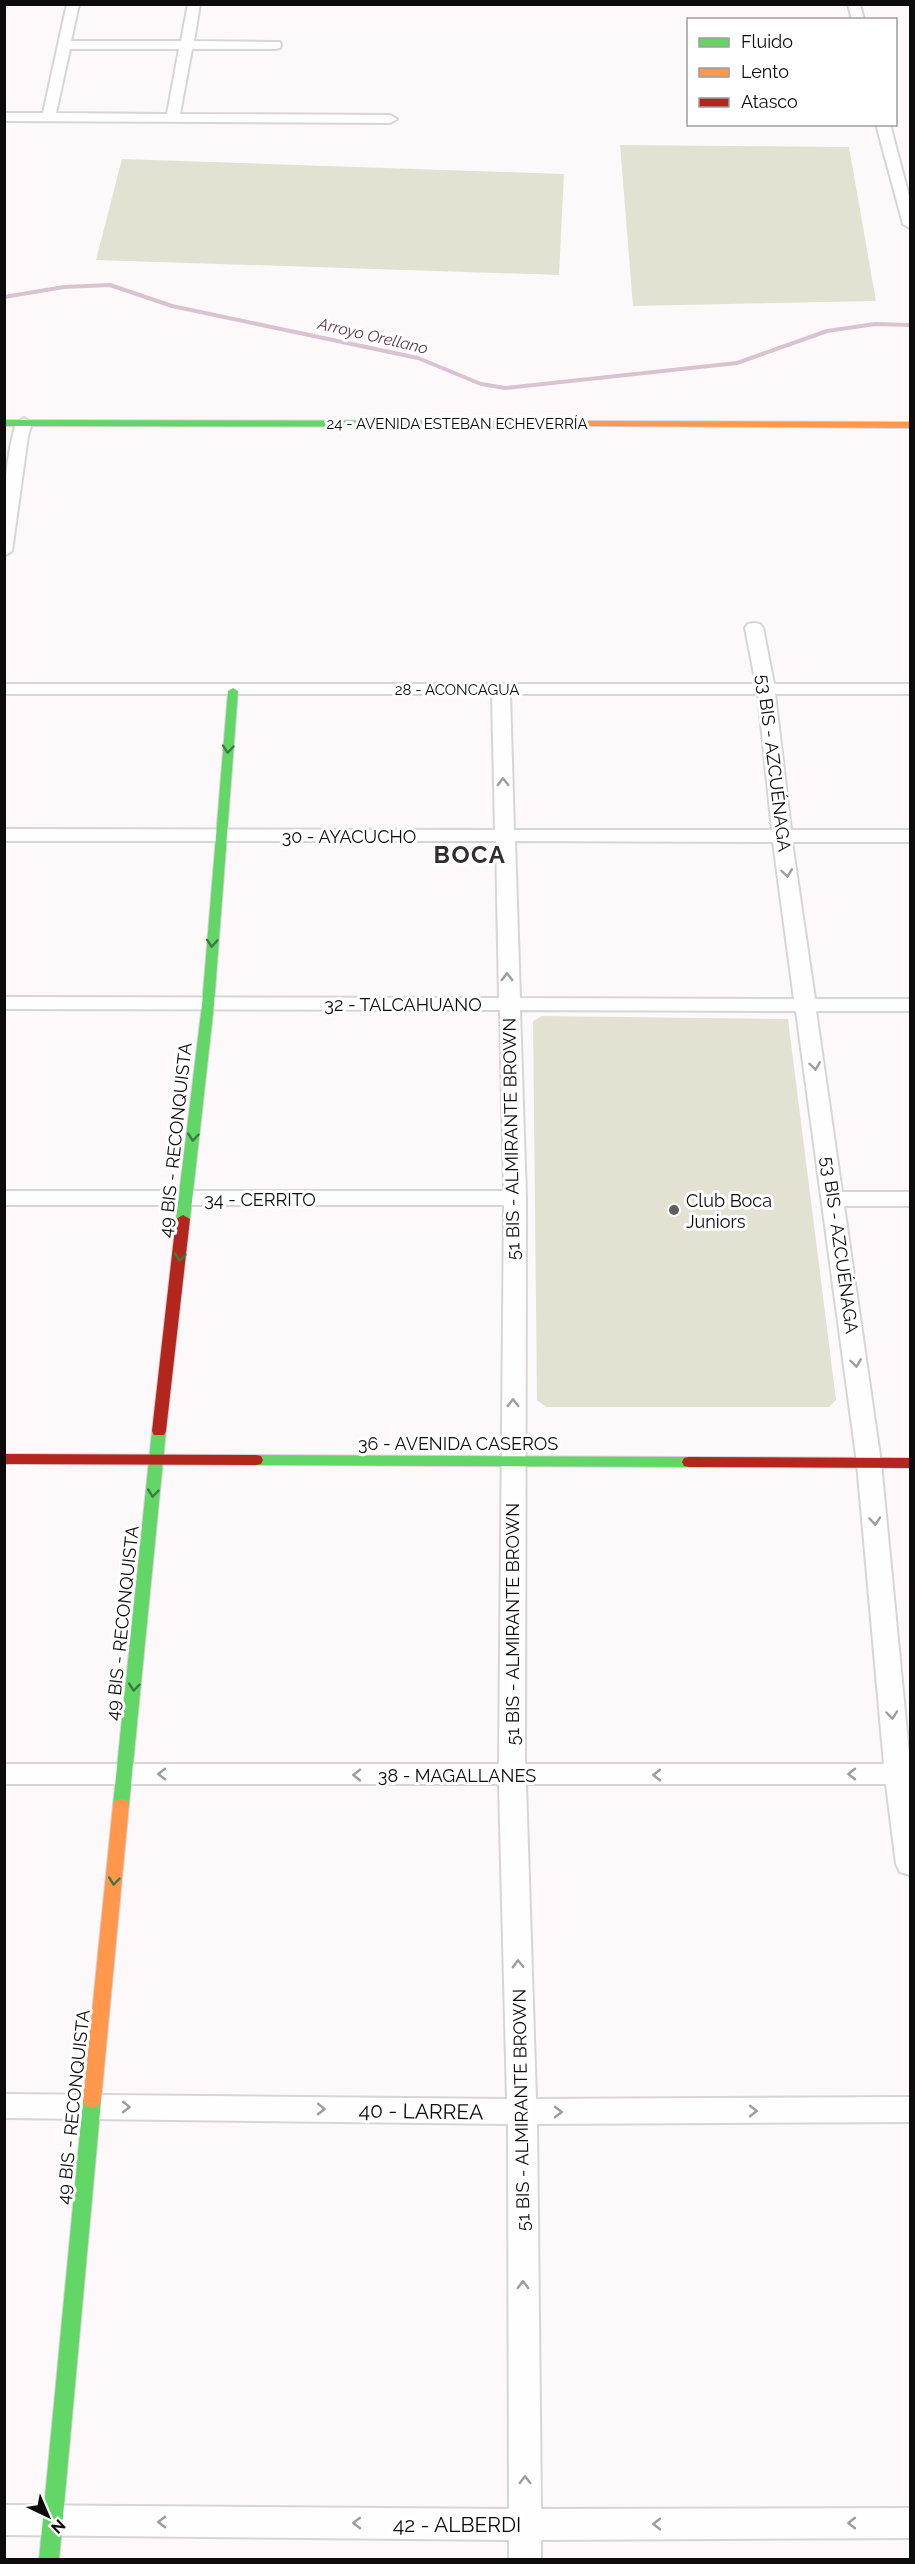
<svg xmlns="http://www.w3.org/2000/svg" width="915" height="2564" viewBox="0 0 915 2564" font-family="Raleway,sans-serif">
<rect width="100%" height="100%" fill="#fdf9fb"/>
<g fill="#e3e2d2">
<path d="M620,145L849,147L876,301L633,306Z"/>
<path d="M122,159L564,174L559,275L96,260Z"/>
<path d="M542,1016L788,1019L836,1400L829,1407H546L537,1400L533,1021Z"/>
</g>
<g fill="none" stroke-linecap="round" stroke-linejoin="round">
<path stroke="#dac3d0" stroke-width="4" d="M4,297L64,287L110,285L172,306L418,358L481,384L505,388L737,363L827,331L875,324L910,325"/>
<g stroke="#d8d5d7" stroke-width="4">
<g id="street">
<path d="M67,4H79L71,41H181L188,4H200L194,41L280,42L281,45L280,48L275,49H192L180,114L390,115L397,119L390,123L4,121V113H43ZM70,49H179L167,114L56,113Z"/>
<path d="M848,4H860L864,20H852Z"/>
<path d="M876,124H890L910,200V228L903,224Z"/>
<path d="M24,418L32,423L28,436L12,551L4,556C4,511 3,466 16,423Z"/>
<path d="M754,623L760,624L763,628L774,684H910V694H775L791,830H910V842H792L815,999H910V1011H816L842,1192H910V1206H844L881,1463L910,1764V1875L900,1872L896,1864L886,1784H526L536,2099L910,2097V2122L537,2124L541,2509L910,2508V2538L541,2540V2560H509V2540L4,2535V2505L509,2509L508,2124L4,2118V2094L507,2099L499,1784H4V1764H499L504,1205H4V1191H504L500,1010L4,1009V997L499,998L496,841H4V829L495,830L492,694H4V684H756L745,628L748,624ZM510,694H758L772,830H514ZM515,841L773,842L794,999L520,998ZM520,1010L796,1011L857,1463L884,1764H525L526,1198Z"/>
</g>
</g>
<g stroke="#d8d5d7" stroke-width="2">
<g id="fast">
<path d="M4,420L584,421L589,424L584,427L4,426Z"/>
<path d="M233,688L238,691L214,1005L190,1219L183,1223L176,1219L202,1005L228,691Z"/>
<path d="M159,1426L164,1427L166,1431L129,1805L127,1809L121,1811L115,1809L113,1805L152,1431L154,1427Z"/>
<path d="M256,1455L689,1457L694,1458L696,1462L694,1466L689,1467L256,1465L251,1464L249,1460L251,1456Z"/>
<path d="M92,2094L98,2096L101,2101L59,2560H39L83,2101L86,2096Z"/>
</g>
</g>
<g stroke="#d8d5d7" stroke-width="2">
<g id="slow">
<path d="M584,421L910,422V428L581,426V422Z"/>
<path d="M121,1799L127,1801L129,1805L101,2101L98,2106L92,2108L86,2106L83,2101L113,1805L115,1801Z"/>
</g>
</g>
<g stroke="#d8d5d7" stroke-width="2">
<g id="jam">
<path d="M183,1215L190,1219L166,1431L164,1435H154L152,1431L176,1219Z"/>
<path d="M4,1454L256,1455L261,1456L263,1460L261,1464L256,1465L4,1464Z"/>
<path d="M689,1457L910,1458V1468L689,1467L684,1466L682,1462L684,1458Z"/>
</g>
</g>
<use href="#street" fill="#fffefe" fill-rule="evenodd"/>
<use href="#fast" fill="#63d668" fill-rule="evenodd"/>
<use href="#slow" fill="#ff974d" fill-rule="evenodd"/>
<use href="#jam" fill="#b3261e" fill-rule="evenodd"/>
</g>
<defs><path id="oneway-chevron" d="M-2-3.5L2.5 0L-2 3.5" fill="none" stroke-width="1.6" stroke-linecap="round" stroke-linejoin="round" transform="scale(1.5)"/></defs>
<g stroke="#3c7b3f">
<use href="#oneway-chevron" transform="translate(228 749) rotate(95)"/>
<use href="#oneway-chevron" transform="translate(212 943) rotate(94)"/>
<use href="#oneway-chevron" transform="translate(193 1137) rotate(96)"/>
<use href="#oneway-chevron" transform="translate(180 1257) rotate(97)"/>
<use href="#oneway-chevron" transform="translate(153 1493) rotate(96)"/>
<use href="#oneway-chevron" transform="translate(134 1687) rotate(96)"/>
<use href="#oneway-chevron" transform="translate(114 1881) rotate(96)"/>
</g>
<g stroke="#9e9d9d">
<use href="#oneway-chevron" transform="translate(503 782) rotate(-91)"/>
<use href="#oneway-chevron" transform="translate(787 873) rotate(82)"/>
<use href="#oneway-chevron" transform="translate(507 977) rotate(-91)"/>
<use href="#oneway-chevron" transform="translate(815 1066) rotate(82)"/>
<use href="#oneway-chevron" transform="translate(856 1363) rotate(82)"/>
<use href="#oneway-chevron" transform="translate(513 1403) rotate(-90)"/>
<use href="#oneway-chevron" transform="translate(875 1521) rotate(85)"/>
<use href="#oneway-chevron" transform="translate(892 1715) rotate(85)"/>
<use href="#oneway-chevron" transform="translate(162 1774) rotate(-180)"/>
<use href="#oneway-chevron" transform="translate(852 1774) rotate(180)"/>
<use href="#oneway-chevron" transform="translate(357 1775) rotate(-180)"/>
<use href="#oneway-chevron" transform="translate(657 1775) rotate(180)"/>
<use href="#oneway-chevron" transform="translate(518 1964) rotate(-92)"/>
<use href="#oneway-chevron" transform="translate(126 2107) rotate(1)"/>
<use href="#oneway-chevron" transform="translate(321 2109) rotate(1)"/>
<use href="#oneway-chevron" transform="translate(753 2111)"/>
<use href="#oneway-chevron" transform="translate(558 2112)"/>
<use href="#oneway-chevron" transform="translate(523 2285) rotate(-90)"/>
<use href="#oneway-chevron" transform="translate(525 2480) rotate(-90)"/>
<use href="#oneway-chevron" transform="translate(162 2522) rotate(-180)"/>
<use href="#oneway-chevron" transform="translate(357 2523) rotate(-180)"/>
<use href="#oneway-chevron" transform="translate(852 2523) rotate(180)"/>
<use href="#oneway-chevron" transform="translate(657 2524) rotate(180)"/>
</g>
<circle fill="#615e60" stroke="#fff" stroke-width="2" cx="674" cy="1210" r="6"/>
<g text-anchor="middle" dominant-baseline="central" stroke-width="6" stroke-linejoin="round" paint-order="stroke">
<g font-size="15" fill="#0d0b0c" stroke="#fff">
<text x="457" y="424">24 - AVENIDA ESTEBAN ECHEVERRÍA</text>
<text x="457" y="690">28 - ACONCAGUA</text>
</g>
<g font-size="16" font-style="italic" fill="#633752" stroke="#fff">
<text transform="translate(373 336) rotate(13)">Arroyo Orellano</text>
</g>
<g font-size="18" fill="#0d0b0c" stroke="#fff">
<text transform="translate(774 763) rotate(83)">53 BIS - AZCUÉNAGA</text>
<text x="349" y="836">30 - AYACUCHO</text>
<text x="403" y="1004">32 - TALCAHUANO</text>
<text transform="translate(511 1139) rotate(-91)">51 BIS - ALMIRANTE BROWN</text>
<text transform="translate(175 1140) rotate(-84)">49 BIS - RECONQUISTA</text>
<text x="260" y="1199">34 - CERRITO</text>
<text transform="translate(840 1245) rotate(82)">53 BIS - AZCUÉNAGA</text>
<text x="458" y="1443">36 - AVENIDA CASEROS</text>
<text transform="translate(122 1623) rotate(-84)">49 BIS - RECONQUISTA</text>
<text transform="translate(512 1624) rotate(-90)">51 BIS - ALMIRANTE BROWN</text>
<text x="457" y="1775">38 - MAGALLANES</text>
<text transform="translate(73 2107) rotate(-84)">49 BIS - RECONQUISTA</text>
<text transform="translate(521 2110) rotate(-91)">51 BIS - ALMIRANTE BROWN</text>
</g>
<g font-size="18" fill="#0d0b0c" stroke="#fff" text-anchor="start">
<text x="686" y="1200">Club Boca<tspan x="686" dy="21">Juniors</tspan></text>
</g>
<g font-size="21" fill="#0d0b0c" stroke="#fff">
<text transform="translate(421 2111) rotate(1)">40 - LARREA</text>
<text x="457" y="2524">42 - ALBERDI</text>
</g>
<g font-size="24" font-weight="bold" letter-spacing="1.5" fill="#322e30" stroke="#fff">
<text x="470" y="854">BOCA</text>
</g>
</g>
<rect width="915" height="2564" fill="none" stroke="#0d0b0c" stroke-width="12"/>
<rect x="687" y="18" width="210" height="108" fill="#ffffff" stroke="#9e9d9e" stroke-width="1.5"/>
<rect x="699" y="38" width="30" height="9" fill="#63d668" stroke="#9e9d9e" stroke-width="1.5"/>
<text x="741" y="48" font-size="18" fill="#0d0b0c">Fluido</text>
<rect x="699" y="68" width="30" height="9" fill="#ff974d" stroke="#9e9d9e" stroke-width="1.5"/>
<text x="741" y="78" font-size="18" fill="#0d0b0c">Lento</text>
<rect x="699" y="98" width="30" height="9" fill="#b3261e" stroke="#9e9d9e" stroke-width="1.5"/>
<text x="741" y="108" font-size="18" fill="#0d0b0c">Atasco</text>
<g transform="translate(48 2516) rotate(136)" stroke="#ffffff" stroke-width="4.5" paint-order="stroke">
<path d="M0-4.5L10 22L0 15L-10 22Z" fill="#0d0b0c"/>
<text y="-9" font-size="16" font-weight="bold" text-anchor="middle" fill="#0d0b0c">N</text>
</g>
</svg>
